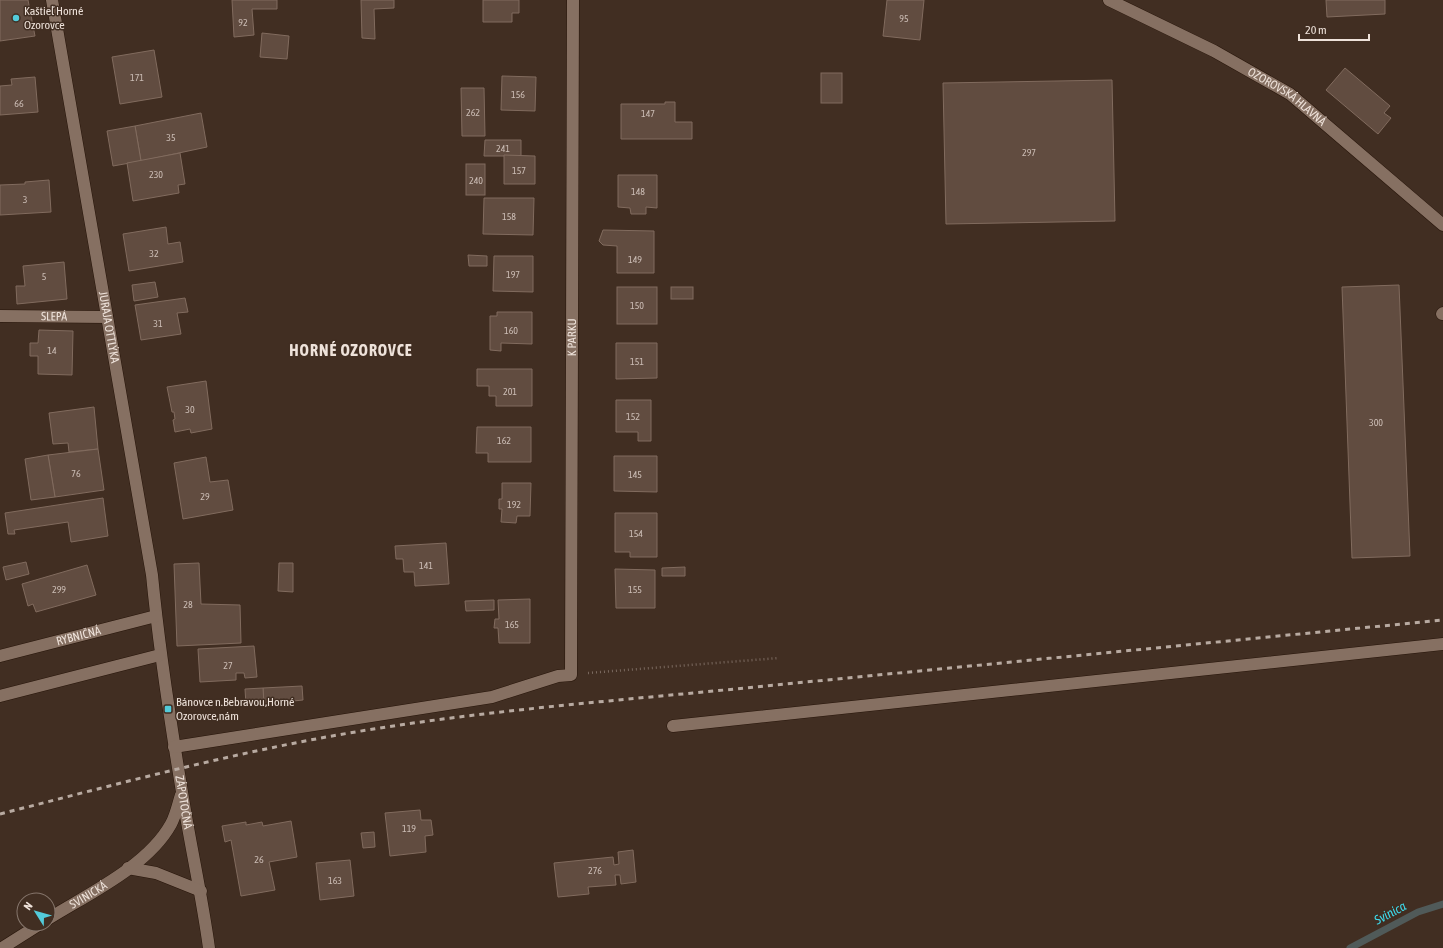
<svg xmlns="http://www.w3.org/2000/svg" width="1443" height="948" viewBox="0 0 1443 948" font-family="'Asap Condensed',sans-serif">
<rect width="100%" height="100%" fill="#412e22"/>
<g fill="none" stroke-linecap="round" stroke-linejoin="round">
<path stroke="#505a59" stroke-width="7" d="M1350,948L1418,912L1443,904"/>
</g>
<g fill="#614c40" stroke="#816b5e">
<path d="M0,0H28L35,36L0,41Z"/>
<path d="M232,0H277V9H252L254,35L234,37Z"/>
<path d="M361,0H394V8L374,9L375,39L362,38Z"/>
<path d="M483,0H519V13H512V22H483Z"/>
<path d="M887,0H924L920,40L883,36Z"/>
<path d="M1326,0H1385V14L1327,17Z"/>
<path d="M262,33L289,36L287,59L260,57Z"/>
<path d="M154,50L162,97L120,104L112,57Z"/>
<path d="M1345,68L1390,106L1384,113L1391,118L1378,134L1326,90Z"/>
<rect x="821" y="73" width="21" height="30"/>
<path d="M502,76L536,77L535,111L501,110Z"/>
<path d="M35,77L38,112L0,115V86L12,85L11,79Z"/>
<path d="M1112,80L1115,221L946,224L943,83Z"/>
<path d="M461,88H484L485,136H462Z"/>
<path d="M665,102H675V122H692V139H621V104H665Z"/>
<path d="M201,113L207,147L141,161L135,126Z"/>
<path d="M135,126L141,161L113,166L107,131Z"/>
<path d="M485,140H521V156H484Z"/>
<path d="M180,153L185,184L178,185L179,193L133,201L127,163Z"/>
<path d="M504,155L535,156V184H504Z"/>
<rect x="466" y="164" width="19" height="31"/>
<path d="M618,175H657V208L646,207V214H631L630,208L618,207Z"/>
<path d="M49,180L51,212L0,215V185L25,184V182Z"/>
<path d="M484,198H534L533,235L483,234Z"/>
<path d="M166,227L168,244L180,242L183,262L129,271L123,234Z"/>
<path d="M603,230L654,231V273H617V246L603,245L599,241Z"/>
<path d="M468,255L487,256V266H469Z"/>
<path d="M494,256H533V292L493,291Z"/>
<path d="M64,262L67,299L17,304L16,286H25L23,266Z"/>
<path d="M155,282L158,297L134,301L132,285Z"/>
<path d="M1399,285L1410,556L1352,558L1342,287Z"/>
<rect x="617" y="287" width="40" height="37"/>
<rect x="671" y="287" width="22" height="12"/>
<path d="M185,298L188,312L177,313L181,334L141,340L135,305Z"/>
<path d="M497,312H532V344L501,343V351L490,350V316H497Z"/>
<path d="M39,330L73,331L72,375L38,374V356H30V343H38Z"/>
<path d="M616,343H657V378L616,379Z"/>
<path d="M477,369H532V406H496V396H489V386H477Z"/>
<path d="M206,381L212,429L191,433L190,429L175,432L173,420L175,419L174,412H172L167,387Z"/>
<path d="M616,400H651V441H638V432H616Z"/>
<path d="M94,407L98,449L69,452L68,443L53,444L49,413Z"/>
<path d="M477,427H531V462H488V453H476Z"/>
<path d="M98,449L104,490L55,497L48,455Z"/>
<path d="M48,455L55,497L31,500L25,459Z"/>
<path d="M614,456H657V492L614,491Z"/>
<path d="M206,457L210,482L228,480L233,510L183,519L174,463Z"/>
<path d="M502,483H531L530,516H517L516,523L501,522L502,509H499V499H502Z"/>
<path d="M103,498L108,536L71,542L68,522L14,530L15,534H8L5,513Z"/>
<path d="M615,513H657V557H630V552H615Z"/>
<path d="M446,543L449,584L415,586L414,572H404L403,559H396L395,546Z"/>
<path d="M26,562L29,574L6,580L3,567Z"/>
<path d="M199,563L201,604L240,605L241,643L177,646L174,564Z"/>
<path d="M279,563H293V592L278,591Z"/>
<path d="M87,565L96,595L36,612L33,604L28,606L22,584Z"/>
<path d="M685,567V576H662V568Z"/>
<path d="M615,569L655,570V608H616Z"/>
<path d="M530,599V643H499L498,628H494L495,619H499L498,600Z"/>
<path d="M494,600V610L466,611L465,601Z"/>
<path d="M254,646L257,677L245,678L244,673H236V680L200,682L198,649Z"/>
<path d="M302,686L303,700L264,704L263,688Z"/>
<path d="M263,688L264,704L246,705L245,689Z"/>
<path d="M420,810L421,820H431L433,835L425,836L426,852L390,856L385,813Z"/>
<path d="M291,821L297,857L269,862L275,890L241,896L231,840L225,842L222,826L246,822V825L262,822L263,826Z"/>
<path d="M374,832L375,847L363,848L361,833Z"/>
<path d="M633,850L636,882L621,884L620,875H615L616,885L588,887L589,894L558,897L554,863L613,857L614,865L619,864L618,852Z"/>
<path d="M350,860L354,896L320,900L316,863Z"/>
</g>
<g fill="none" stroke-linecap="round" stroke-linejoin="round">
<g stroke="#27150a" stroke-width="13">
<g id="minor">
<path id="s1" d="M52,0L152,575C159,648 170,720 182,792C190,844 202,896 209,948"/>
<path id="s2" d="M1109,0L1214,51L1290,94L1443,225"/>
<path d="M1442,314L1443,313"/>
<path id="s3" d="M0,316L107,317"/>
<path id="s4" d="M0,656L156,616"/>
<path d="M0,696L160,655"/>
<path d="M673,726L1443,644"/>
<path id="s5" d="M174,747L492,697L558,676L571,675L573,0"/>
<path d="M128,868L156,873L201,891"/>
<path id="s6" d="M48,919C88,894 148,866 171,824C176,815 178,804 181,795"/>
<path d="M2,948L40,924"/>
</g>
</g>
<path stroke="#7a695f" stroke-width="2.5" stroke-dasharray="1 3" stroke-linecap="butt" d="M588,673L779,658"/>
<use href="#minor" stroke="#867062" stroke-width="12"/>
<path stroke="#b8aaa1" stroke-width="3" stroke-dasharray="5 5" stroke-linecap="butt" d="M0,814C106,787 213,758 321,738C467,711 617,701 765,686C991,664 1217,642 1443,620"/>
</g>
<g fill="#53cbda" stroke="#412e22" stroke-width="1.5">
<circle cx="16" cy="18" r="4"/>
<rect x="164" y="705" width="8" height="8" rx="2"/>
</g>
<g text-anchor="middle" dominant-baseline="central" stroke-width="3" stroke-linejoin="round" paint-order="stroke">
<g font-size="10" fill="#cbbcb4">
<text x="904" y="18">95</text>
<text x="243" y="22">92</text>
<text x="137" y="77">171</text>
<text x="518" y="94">156</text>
<text x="19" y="103">66</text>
<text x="473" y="112">262</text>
<text x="648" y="113">147</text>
<text x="171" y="137">35</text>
<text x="503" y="148">241</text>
<text x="1029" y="152">297</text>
<text x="519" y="170">157</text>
<text x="156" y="174">230</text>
<text x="476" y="180">240</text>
<text x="638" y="191">148</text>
<text x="25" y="199">3</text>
<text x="509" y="216">158</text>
<text x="154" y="253">32</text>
<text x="635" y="259">149</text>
<text x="513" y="274">197</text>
<text x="44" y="276">5</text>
<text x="637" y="305">150</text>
<text x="158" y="323">31</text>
<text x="511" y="330">160</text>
<text x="52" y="350">14</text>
<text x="637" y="361">151</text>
<text x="510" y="391">201</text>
<text x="190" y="409">30</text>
<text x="633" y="416">152</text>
<text x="1376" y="422">300</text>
<text x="504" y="440">162</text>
<text x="76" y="473">76</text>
<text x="635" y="474">145</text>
<text x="205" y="496">29</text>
<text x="514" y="504">192</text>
<text x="636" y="533">154</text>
<text x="426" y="565">141</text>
<text x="59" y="589">299</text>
<text x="635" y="589">155</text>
<text x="188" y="604">28</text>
<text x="512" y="624">165</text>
<text x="228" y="665">27</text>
<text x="409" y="828">119</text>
<text x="259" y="859">26</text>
<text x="595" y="870">276</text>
<text x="335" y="880">163</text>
</g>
<g font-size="12" fill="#eee2da" stroke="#412e22" text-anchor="start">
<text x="24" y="11">Kaštieľ Horné<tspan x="24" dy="14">Ozorovce</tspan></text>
<text x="176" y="702">Bánovce n.Bebravou,Horné<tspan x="176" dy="14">Ozorovce,nám</tspan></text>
</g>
<g font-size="12" fill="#eee2da" stroke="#412e22">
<text stroke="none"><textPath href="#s2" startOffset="203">OZOROVSKÁ HLAVNÁ</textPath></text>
<text stroke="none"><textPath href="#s3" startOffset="54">SLEPÁ</textPath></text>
<text stroke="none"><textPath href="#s1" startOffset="332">JURAJA OTTLÝKA</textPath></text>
<text stroke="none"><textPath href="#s5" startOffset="742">K PARKU</textPath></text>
<text stroke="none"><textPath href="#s4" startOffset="81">RYBNIČNÁ</textPath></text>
<text stroke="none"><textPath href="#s1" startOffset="813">ZÁPOTOČNÁ</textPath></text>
<text stroke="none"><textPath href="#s6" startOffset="47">SVINICKÁ</textPath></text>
</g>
<g font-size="13" font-style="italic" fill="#3ddaec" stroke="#412e22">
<text transform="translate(1390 913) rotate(-28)">Svinica</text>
</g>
<g font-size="16" font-weight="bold" letter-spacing="1" fill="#eee2da" stroke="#412e22">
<text x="351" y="350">HORNÉ OZOROVCE</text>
</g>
</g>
<g transform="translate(36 912) rotate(307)"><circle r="19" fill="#412e22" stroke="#86766c"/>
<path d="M0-3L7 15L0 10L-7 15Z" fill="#53cbda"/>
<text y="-6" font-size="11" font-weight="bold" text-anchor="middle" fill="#eee2da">N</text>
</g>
<path d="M1299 34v6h70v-6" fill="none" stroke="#eee2da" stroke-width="2"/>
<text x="1305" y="34" font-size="12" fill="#eee2da" stroke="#412e22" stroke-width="3" paint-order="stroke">20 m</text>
</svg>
